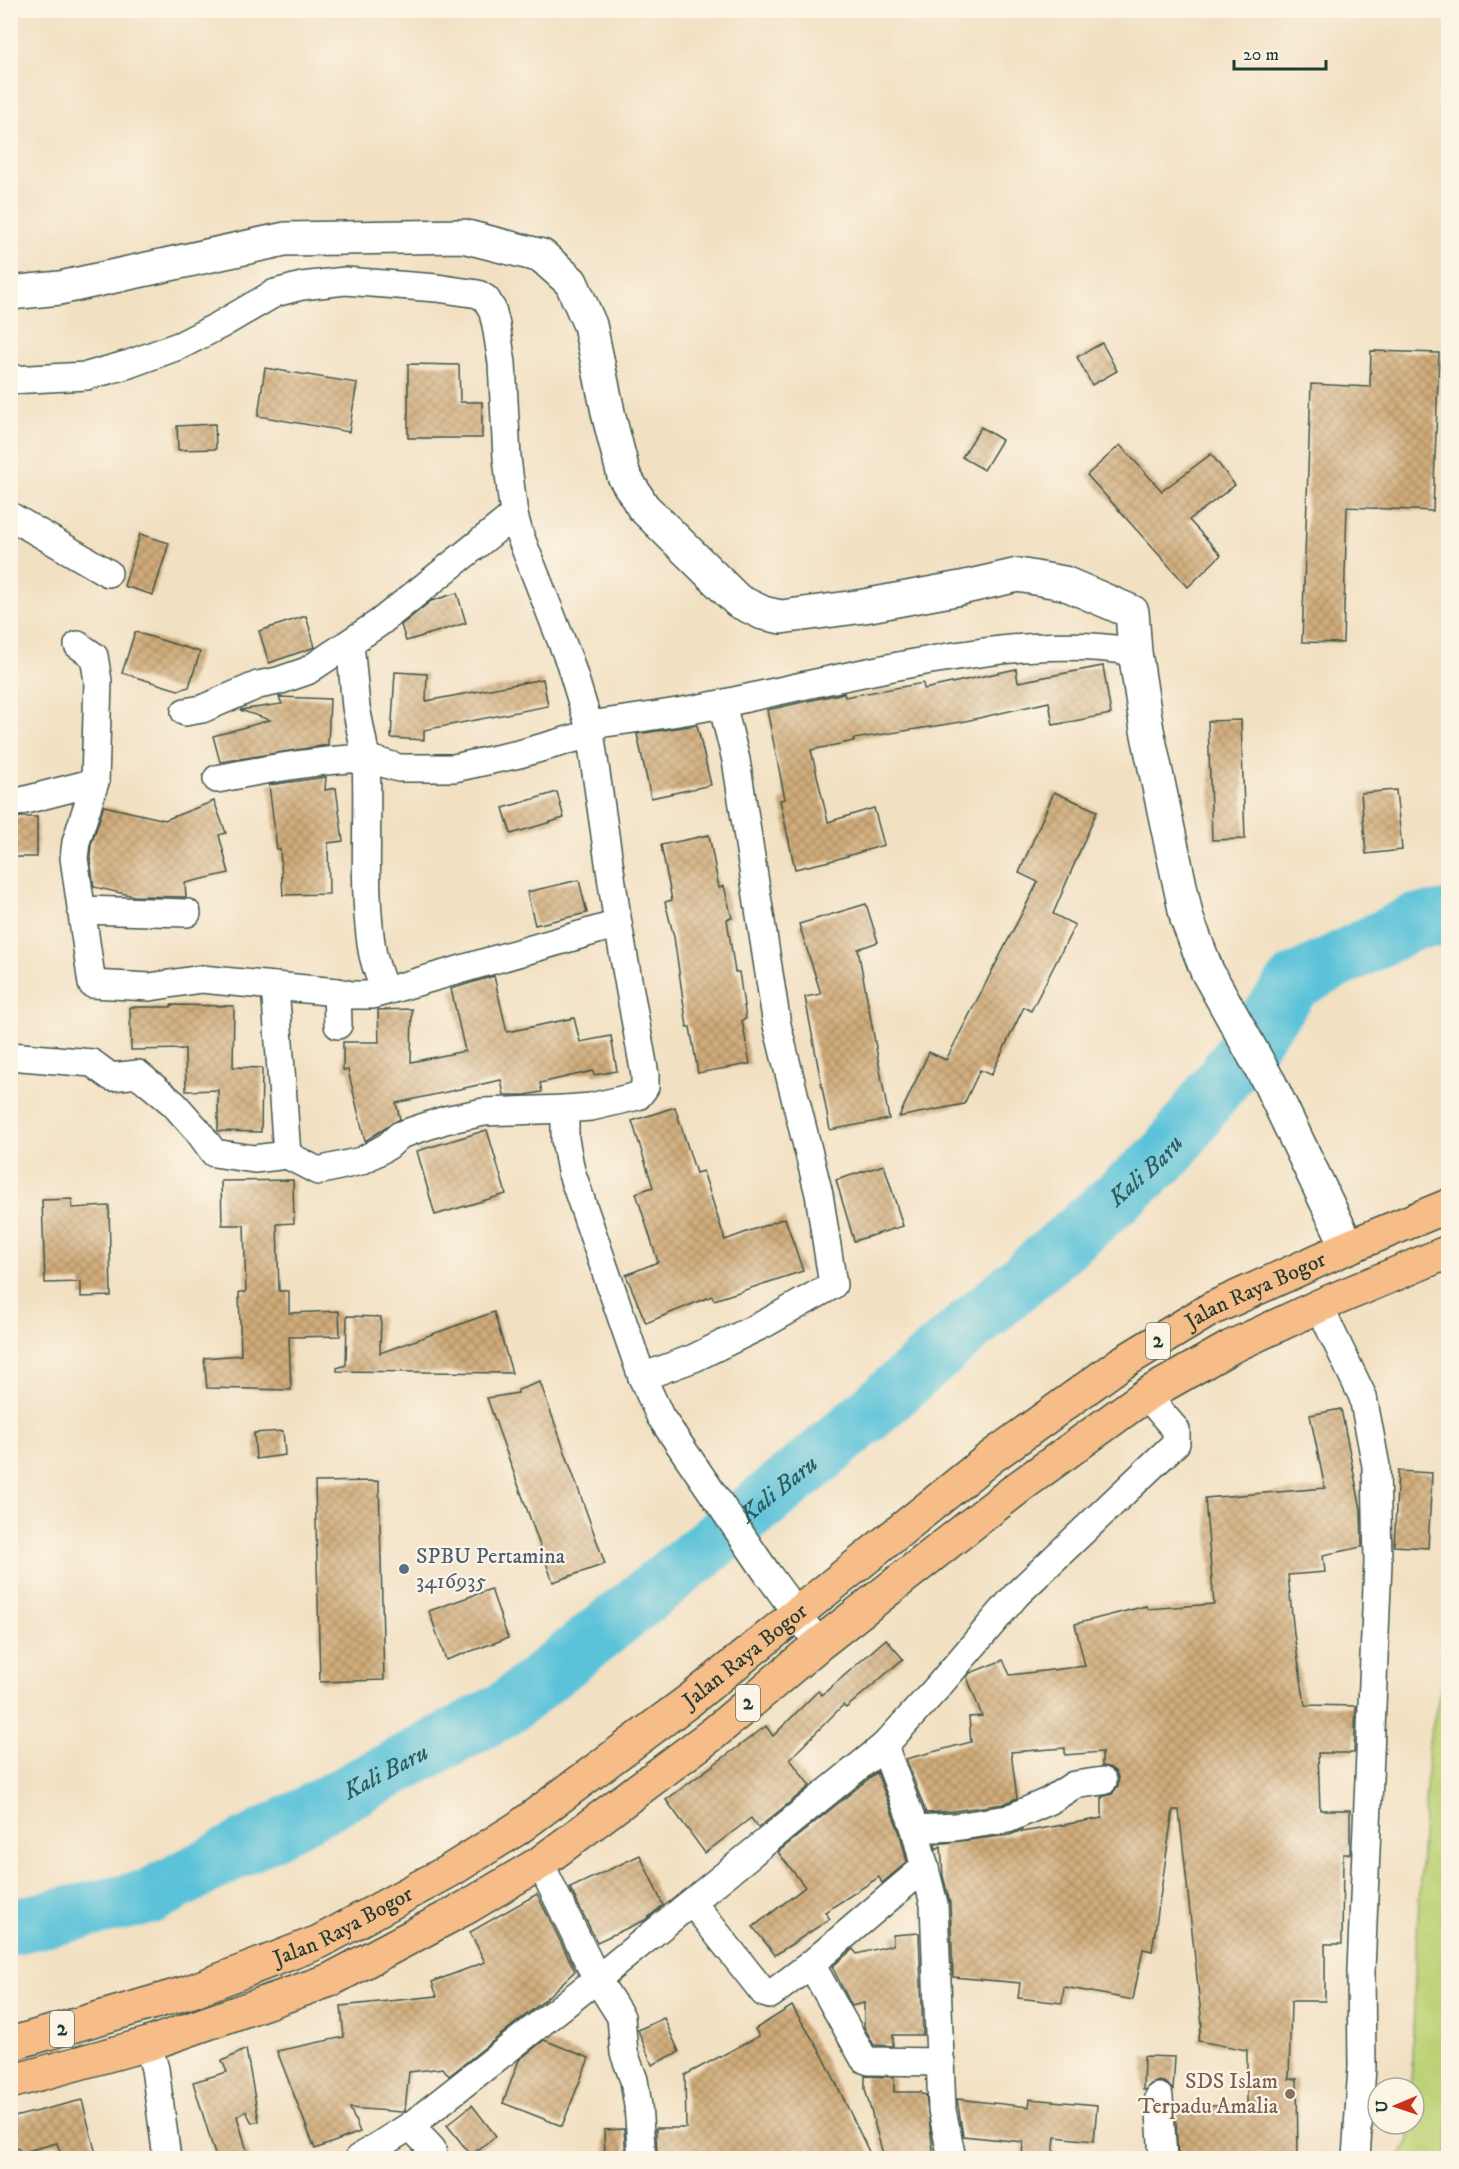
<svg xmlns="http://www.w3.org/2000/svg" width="1459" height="2169" viewBox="0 0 1459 2169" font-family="'IM FELL DW Pica',serif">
<defs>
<pattern id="building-cross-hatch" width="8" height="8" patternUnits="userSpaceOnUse" patternTransform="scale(1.5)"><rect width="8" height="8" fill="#d1ac7a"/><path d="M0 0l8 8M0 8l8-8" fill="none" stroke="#a98d65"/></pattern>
</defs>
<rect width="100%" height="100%" fill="#fcf5e5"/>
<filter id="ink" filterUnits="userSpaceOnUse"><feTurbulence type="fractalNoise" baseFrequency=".0167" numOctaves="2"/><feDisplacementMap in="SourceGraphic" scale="12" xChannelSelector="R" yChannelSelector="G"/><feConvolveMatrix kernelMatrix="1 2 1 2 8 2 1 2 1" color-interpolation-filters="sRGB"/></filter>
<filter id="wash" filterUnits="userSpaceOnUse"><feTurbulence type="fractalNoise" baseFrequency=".008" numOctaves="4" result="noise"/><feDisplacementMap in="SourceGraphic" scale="24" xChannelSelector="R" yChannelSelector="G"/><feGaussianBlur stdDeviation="1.35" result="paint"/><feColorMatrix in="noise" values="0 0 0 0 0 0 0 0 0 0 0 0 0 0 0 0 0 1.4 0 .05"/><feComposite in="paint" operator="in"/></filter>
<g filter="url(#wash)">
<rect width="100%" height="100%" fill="#f2e0c2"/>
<path fill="#bcd174" stroke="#6e8754" stroke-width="1.5" d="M1448,1655V2158H1400L1409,2142L1410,2124H1414V2088H1411L1416,1949L1429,1742Z"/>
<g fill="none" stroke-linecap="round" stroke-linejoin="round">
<path stroke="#5cc2d9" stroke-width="56" id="s1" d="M10,1927L149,1897L504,1710L817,1459L1166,1155L1295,982L1414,922L1448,918"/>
</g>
<g id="blocks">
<g fill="url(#building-cross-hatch)">
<path d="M1102,343L1117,371L1092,385L1077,357Z"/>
<path d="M1371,351L1439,353L1433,511L1347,507L1343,643L1302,642L1311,384L1370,387Z"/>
<path d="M408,364L459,365L460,402H482V438H408Z"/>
<path d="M265,368L357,383L349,432L258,416Z"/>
<path d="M215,424L216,449L178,450L177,426Z"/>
<path d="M981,427L1002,440L984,470L962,457Z"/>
<path d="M1120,445L1162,491L1211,454L1235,485L1189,520L1221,555L1188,587L1087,475Z"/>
<path d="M140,534L169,543L153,595L124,586Z"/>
<path d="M457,593L466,623L406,641L401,625L431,601Z"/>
<path d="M306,616L315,647L269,663L259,631Z"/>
<path d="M135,632L200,652L189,687L178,690L122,673Z"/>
<path d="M1103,666L1111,714L1053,725L1049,702L961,722L853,739L854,741L811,750L828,822L874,808L884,845L834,860L795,869L780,800L785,799L767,710L844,693L845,697L923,683L924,689L1016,669L1018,682Z"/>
<path d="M395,672L427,674L426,701L543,679L548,706L424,730V740L391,738Z"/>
<path d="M279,697L330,699L328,745L220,762L213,736L270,720L240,710L282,704Z"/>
<path d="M1241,720L1245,839L1212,840L1208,721Z"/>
<path d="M697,725L711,785L651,798L637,734Z"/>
<path d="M326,777L325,790L336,788L343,841L328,843L329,894L283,895L280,849H277L269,785Z"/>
<path d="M1396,790L1402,850L1366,854L1361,793Z"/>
<path d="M557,792L564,818L511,834L503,808Z"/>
<path d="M1054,792L1097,811L1053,914L1075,925L1031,1011L1024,1007L991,1075L980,1070L964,1104L899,1117L929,1052L946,1060L1038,882L1019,873Z"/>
<path d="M214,801L226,833L219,835L229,873L185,883L186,897L134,896L94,887L90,858L91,845L104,806L165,820Z"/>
<path d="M21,817H37V857H10V819Z"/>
<path d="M709,835L719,888L724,886L732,918L727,919L735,972H739L746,1019L742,1020L750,1064L698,1073L690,1027H687L674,937L665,902L672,900L661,845Z"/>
<path d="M579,880L587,913L535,925L527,892Z"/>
<path d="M866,904L878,942L858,949L889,1119L830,1130L805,997L821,994L799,924Z"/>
<path d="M494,976L507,1032L574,1018L580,1042L611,1036L617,1071L594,1075L593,1071L540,1083L542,1092L525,1095H504L501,1080L396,1103L400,1119L365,1141L348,1070H343V1042H379L378,1010L412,1009L411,1062L465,1051L451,989Z"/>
<path d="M171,1005L234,1006L233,1067L262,1068L261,1132L218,1131V1090L186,1091L185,1049L131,1050L130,1007H171Z"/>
<path d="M675,1107L696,1173L703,1171L725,1240L785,1218L803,1271L714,1300L712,1296L646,1323L626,1275L658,1262L636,1193L653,1187L632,1121Z"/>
<path d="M487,1130L506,1194L435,1215L417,1151Z"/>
<path d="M884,1165L903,1226L854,1241L836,1180Z"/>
<path d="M293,1180L294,1223L277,1224L279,1291H289V1313L339,1311L340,1336L289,1337L291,1390L207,1388L204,1358L241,1355L239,1292H246L244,1225H222L221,1181Z"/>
<path d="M72,1199V1208L109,1206L111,1296L81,1297V1282L45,1283L42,1200Z"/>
<path d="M494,1312L512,1373L337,1371V1368L346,1365L347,1316L381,1317L380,1353Z"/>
<path d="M540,1382L605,1564L553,1582L487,1398L518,1393V1390Z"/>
<path d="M1341,1409L1361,1509L1362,1547L1323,1555L1325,1572L1288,1575L1294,1634L1305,1705L1356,1706L1354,1753H1318L1320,1810H1350V1854H1343L1342,1944H1325V2001H1291L1289,2079H1297L1298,2158H1178L1175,2107L1247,2105V2050L1198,2041L1202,2024L1179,1810H1173L1152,1951L1143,1949L1133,2000L1064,1987L1062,2003L1018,1998L1020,1983L953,1977L950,1903L943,1876L941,1846L936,1849L935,1844L1010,1835L1022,1830V1832L1102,1818V1797L1112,1794L1118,1786L1119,1779L1116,1772L1109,1767L1102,1766V1752L1065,1755V1748L1011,1752L1017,1798L1004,1804L953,1811L926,1813L906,1759L971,1742L969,1717L982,1716L967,1677L970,1673L1003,1660L1010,1675L1085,1666L1075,1624L1146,1606L1147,1609L1214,1604L1205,1498L1325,1488L1310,1415Z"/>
<path d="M283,1431L285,1455L256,1459L254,1433Z"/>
<path d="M1398,1471L1432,1473L1428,1548L1394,1546Z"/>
<path d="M379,1481L384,1680L320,1682L315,1482Z"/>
<path d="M491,1589L508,1638L446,1660L429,1611Z"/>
<path d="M886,1639L903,1659L846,1708L843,1705L790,1759L810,1786L758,1828L751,1818L705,1853L666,1800L766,1726L773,1736L818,1691L822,1695Z"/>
<path d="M877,1772L900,1834L907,1862L882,1883L879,1877L825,1912L830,1919L775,1955L753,1927L805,1887L778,1852Z"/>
<path d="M640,1855L663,1905L645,1920L597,1942L570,1888Z"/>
<path d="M537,1894L575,1971L541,2003L449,2076L443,2068L409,2072L405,2110L402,2112L350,2108L360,2132L315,2149L277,2051L344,2037L341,2006L437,1996L432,1982L485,1962L470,1932Z"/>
<path d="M919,1933L923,2035H893V2046L874,2045L864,2027V2003L852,2006L832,1967L853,1949L857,1954L893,1945V1935Z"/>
<path d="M792,2006L823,2056L872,2158H817L764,2153L739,2158H657L656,2128H686L685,2075L759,2036L755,2029Z"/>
<path d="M664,2018L679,2052L652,2065L638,2030Z"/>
<path d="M544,2040L589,2058L562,2126L503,2103L519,2060Z"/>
<path d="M246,2049L259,2121L252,2123L246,2111L237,2116L249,2158H216L193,2082L227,2072L222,2061Z"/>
<path d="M1144,2056L1175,2057L1173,2090L1166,2083L1159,2081L1151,2084L1145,2090H1143Z"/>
<path d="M865,2076L894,2077V2092H921V2094L926,2095L934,2158H884L865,2089Z"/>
<path d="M957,2099L1029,2107L1030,2099L1097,2105L1094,2141L1055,2137L1053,2158H1022L1023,2142L963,2136Z"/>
<path d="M82,2100L97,2158H62L57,2143L20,2153L18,2148L10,2151V2118Z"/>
<path d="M472,2105L496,2136L471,2155L447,2125Z"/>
<path d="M624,2129L626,2158H605L604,2130Z"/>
</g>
</g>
</g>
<g filter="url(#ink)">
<use href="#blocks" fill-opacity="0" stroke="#3f5549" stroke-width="1.5"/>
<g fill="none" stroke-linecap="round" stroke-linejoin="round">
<g stroke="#3f5549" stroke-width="30">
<g id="minor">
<path d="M10,380L87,376L129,364L181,345L220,325L275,293L302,286L345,281L437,288L478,294L486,299L492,309L496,325L502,363L507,458L514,515L519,533L570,663L589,725L618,924L645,1075V1087L638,1096L591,1107L565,1109V1139L571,1171L642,1377L660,1416L767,1573L819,1644"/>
<path d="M10,516L108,573"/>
<path d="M78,645L94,656L98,681L95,782L76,842L74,858L92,984L150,987L201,979L337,992"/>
<path d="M185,712L202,709L258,685L278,681L307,671L379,623L514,515"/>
<path d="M589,725C635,719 680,713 725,703C793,688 861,672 931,660C998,649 1067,640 1135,652"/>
<path d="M217,779C266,769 316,760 366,758L356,707L350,643"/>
<path d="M10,804L95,782"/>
<path d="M81,910L187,913"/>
<path d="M275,986L287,1155"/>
<path d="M384,990C380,977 374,963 372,950C362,887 369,822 366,758L399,768H454L519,754L590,734"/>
<path d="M338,1025L337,992L351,995H372L618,924"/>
<path d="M10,1056L92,1063L111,1077L138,1074L174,1104L198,1131L214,1153L254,1159L287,1155L318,1171L361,1161L388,1146L400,1135L445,1120L484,1112L565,1109"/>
<path d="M1319,1306L1363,1397L1376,1466L1378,1562L1361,1970L1362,2067L1356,2158"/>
<path d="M642,1377L694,1358L766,1323L833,1285L819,1194L777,1025L736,760L722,704"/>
<path d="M884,1746L915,1829L934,1904L942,2110L952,2158"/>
<path d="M915,1829L955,1827L1008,1819L1049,1801L1074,1785L1103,1781"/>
<path d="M540,1863L597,1979L621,2017L624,2053L634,2080L638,2106L642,2158"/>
<path d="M692,1902L764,1993L770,1995L811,1964L925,1867"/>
<path d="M811,1964L864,2059L869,2061L941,2062"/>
<path d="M148,2044L155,2069L167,2158"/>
<path d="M1159,2097L1163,2158"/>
<path d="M410,2126L597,1979L884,1746L935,1690L1017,1594L1176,1443V1430L1146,1395"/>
<path d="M359,2158L410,2126L432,2149L433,2158"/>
</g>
</g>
<g stroke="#3f5549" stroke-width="36">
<path id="tertiary" d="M10,293L60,288L285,239L463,236L542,256L571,282L590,325L609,417L624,476L643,507L738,601L763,613L781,617L864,606L961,588L1018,575L1064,583L1132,612L1135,652L1147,730L1187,919L1207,971L1270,1084L1348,1247"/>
</g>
<g stroke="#3f5549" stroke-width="36">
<g id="trunk">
<path id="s2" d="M10,2044L189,1992L319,1942L451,1870L518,1828L690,1700L990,1458L1120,1364L1211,1309L1348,1247L1448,1206"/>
<path d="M10,2082L148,2044L330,1980L467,1907L540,1863L714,1733L819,1644L1019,1487L1146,1395L1231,1347L1319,1306L1448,1252"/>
</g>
</g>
<use href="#minor" stroke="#fff" stroke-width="27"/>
<use href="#tertiary" stroke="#fff" stroke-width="33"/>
<use href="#trunk" stroke="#f7bd88" stroke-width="33"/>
</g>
</g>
<circle fill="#5c6f8a" stroke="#fcf5e5" stroke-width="2" cx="404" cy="1569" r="6"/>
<circle fill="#8d6e63" stroke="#fcf5e5" stroke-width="2" cx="1290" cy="2094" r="6"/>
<g text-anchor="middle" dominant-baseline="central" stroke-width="4.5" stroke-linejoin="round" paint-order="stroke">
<g fill="#fcf5e5" stroke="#617469" stroke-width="1.5">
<rect x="1146" y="1323" width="24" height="36" rx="4.5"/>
<rect x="736" y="1685" width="24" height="36" rx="4.5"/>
<rect x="50" y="2011" width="24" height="36" rx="4.5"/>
</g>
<g font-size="21" font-weight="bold" fill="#1f3d34">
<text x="1158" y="1341">2</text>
<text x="748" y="1703">2</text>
<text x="62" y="2029">2</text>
</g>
<g font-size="22" fill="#1f3d34" stroke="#fcf5e5">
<text stroke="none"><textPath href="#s2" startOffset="1470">Jalan Raya Bogor</textPath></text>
<text stroke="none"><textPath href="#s2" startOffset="840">Jalan Raya Bogor</textPath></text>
<text stroke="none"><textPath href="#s2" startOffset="354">Jalan Raya Bogor</textPath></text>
</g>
<g font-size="22" fill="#4e5e75" stroke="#fcf5e5" text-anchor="start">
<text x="416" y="1556">SPBU Pertamina<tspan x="416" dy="25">3416935</tspan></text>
</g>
<g font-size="22" fill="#785e54" stroke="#fcf5e5" text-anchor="end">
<text x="1278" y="2081">SDS Islam<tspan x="1278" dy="25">Terpadu Amalia</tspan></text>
</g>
<g font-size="24" font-style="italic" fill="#2e5e5d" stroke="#fcf5e5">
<text stroke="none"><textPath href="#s1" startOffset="1382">Kali Baru</textPath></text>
<text stroke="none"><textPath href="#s1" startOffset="896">Kali Baru</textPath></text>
<text stroke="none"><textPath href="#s1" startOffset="410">Kali Baru</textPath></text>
</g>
</g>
<rect width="1459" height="2169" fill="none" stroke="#fcf5e5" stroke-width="36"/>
<g transform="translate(1396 2106) rotate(268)"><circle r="28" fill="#fcf5e5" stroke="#a4ab9e" stroke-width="1.5"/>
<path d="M0-4.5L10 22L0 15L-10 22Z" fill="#c8321e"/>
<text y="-9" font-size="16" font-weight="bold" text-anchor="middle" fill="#1f3d34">U</text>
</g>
<path d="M1234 60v9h92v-9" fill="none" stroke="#1f3d34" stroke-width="3"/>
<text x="1243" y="60" font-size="18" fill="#1f3d34" stroke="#fcf5e5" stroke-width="4.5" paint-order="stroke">20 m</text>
</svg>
